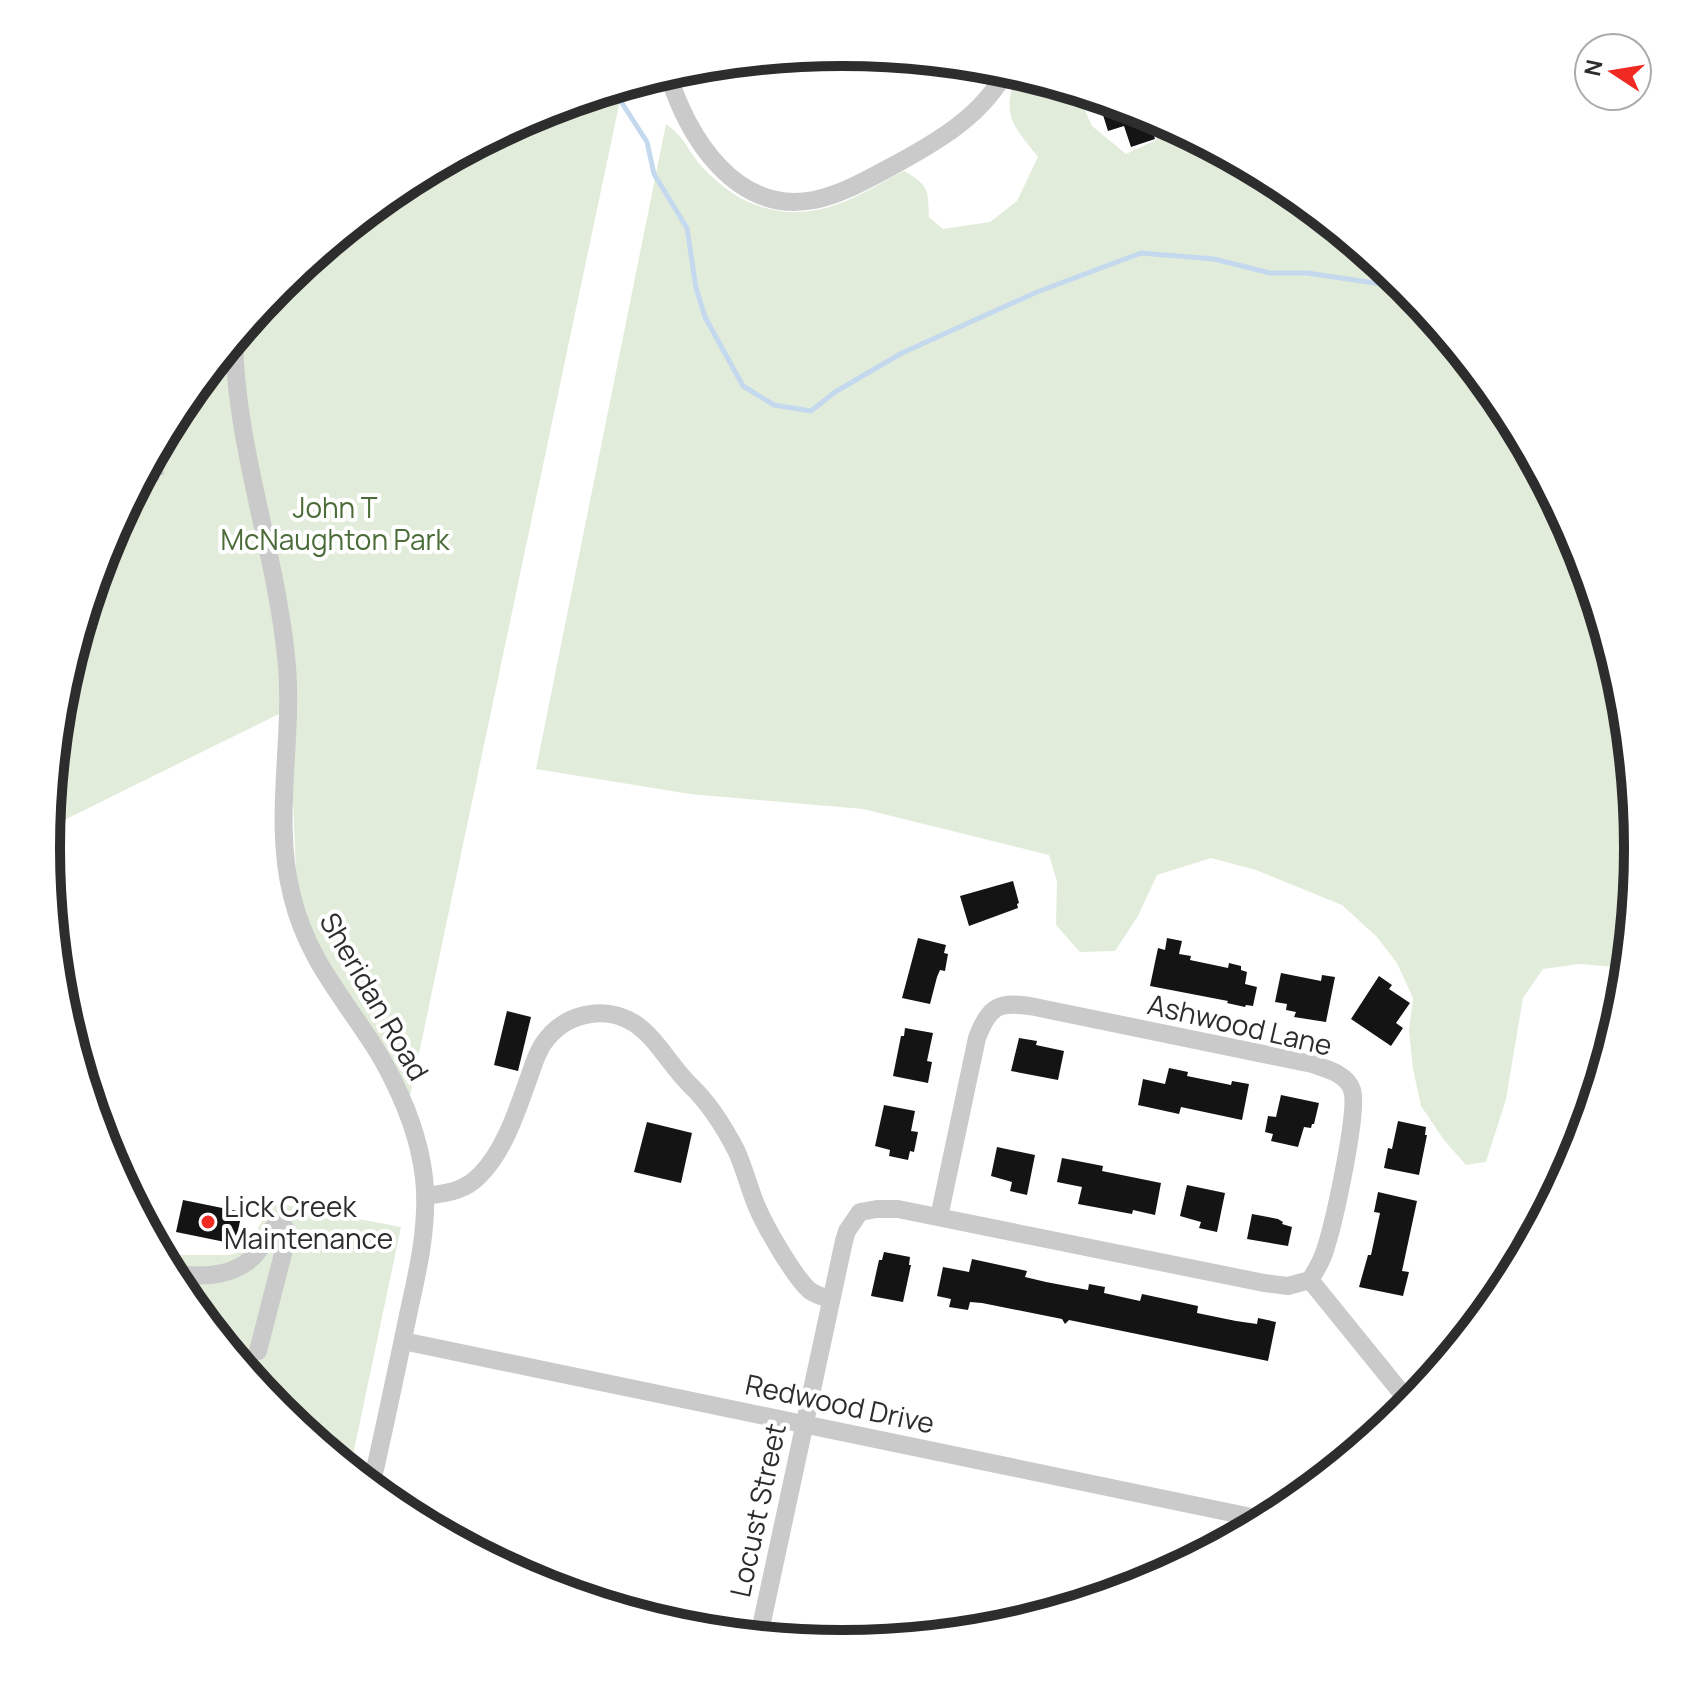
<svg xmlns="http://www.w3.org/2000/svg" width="1685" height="1696" viewBox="0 0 1685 1696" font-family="Manrope,sans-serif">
<rect width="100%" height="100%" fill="#fff"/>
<g fill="#e2ecda">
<path d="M1017,73L1076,90L1092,126L1126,154L1156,140L1165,121L1285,186L1406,285L1505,406L1579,544L1624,693L1639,848L1627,968L1579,964L1543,969L1523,998L1506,1099L1486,1162L1466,1165L1444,1140L1421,1106L1413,1069L1409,1031L1413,998L1397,963L1377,937L1342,905L1256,870L1211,858L1157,875L1138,916L1115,951L1080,952L1056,925L1057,881L1049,855L863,809L690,794L536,769L666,124C688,140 688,153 705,170C750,217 804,224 861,194C876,187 889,178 904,171C929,185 928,190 929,217L943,229L990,222L1017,201L1038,157C1012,124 1001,115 1017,73Z"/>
<path d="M623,86L407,1110L298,918L289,709L48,828L61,692L107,543L181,405L280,284L400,185L538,112Z"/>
<path d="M280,1204L401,1227L350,1469L279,1411L180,1290L161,1255H229L241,1252L272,1207Z"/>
</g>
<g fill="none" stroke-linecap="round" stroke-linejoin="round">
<path stroke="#c4d9ee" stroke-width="5" d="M613,89L647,142L654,174L687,228L696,288L705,317L743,386L774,405L811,411L835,392L902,353L1037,292L1141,253L1214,259L1270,273H1307L1408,288"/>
</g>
<g fill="#141414">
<path d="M1107,100L1132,108L1137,123L1149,119L1155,139L1131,147L1124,126L1108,131L1099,102Z"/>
<path d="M1013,881L1019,903L1017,904L1018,908L969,926L960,896Z"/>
<path d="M918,938L946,945L944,953L948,954L945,971L940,970L937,977L930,1004L902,998Z"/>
<path d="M1167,938L1182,941L1179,954L1191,956L1190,960L1228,968L1229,963L1241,966V970L1247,972L1245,984L1257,987L1253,1006L1246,1005L1245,1007L1227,1003L1228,1001L1150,986L1158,948L1165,950Z"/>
<path d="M1281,973L1321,981L1322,975L1335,977L1326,1022L1294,1017L1296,1012L1286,1010L1287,1004L1275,1002Z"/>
<path d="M1379,976L1392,985L1389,989L1410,1003L1396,1023L1403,1028L1391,1046L1351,1019Z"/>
<path d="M507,1011L531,1017L518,1071L494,1065Z"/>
<path d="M905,1028L933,1033L927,1061L932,1062L928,1083L893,1076L901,1036H904Z"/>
<path d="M1019,1038L1037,1041L1036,1045L1064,1051L1058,1080L1011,1071Z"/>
<path d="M1169,1068L1188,1072L1187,1076L1231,1085L1232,1081L1249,1084L1242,1120L1181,1107L1179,1114L1138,1105L1143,1079L1165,1084Z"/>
<path d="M1281,1095L1319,1103L1314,1124H1312L1311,1128L1304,1127L1298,1147L1271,1141L1273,1134L1265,1132L1268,1116L1276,1117Z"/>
<path d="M884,1105L915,1111L911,1131L918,1132L914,1152L910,1151L908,1160L889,1156L890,1150L875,1146Z"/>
<path d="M1398,1121L1426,1127L1425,1135H1427L1419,1175L1384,1168L1388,1148L1392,1149Z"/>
<path d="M647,1122L692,1133L681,1183L634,1172Z"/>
<path d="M997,1147L1035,1155L1027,1195L1010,1191L1012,1182L991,1176Z"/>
<path d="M1062,1158L1103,1166L1102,1171L1161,1183L1155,1215L1133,1210L1132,1214L1078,1204L1082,1187L1057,1182Z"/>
<path d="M1187,1185L1225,1193L1217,1232L1199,1228L1201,1222L1180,1216Z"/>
<path d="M1378,1192L1417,1201L1402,1271L1409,1272L1403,1296L1359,1287L1368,1255H1371L1380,1213L1374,1212Z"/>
<path d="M183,1200L242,1212L235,1244L176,1232Z"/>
<path d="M1252,1214L1278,1219L1283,1222L1282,1224L1292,1227L1288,1246L1247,1239Z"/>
<path d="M884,1252L910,1257L909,1265H911L903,1302L871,1296L879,1260H882Z"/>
<path d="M972,1259L1027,1271L1025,1277L1046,1282L1088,1290L1089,1284L1105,1287L1104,1293L1140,1301L1142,1294L1198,1306L1197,1313L1236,1321L1257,1324L1258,1318L1276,1322L1268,1361L1069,1320L1065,1324L1062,1319L982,1303L970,1302L968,1310L949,1307L951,1299L937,1296L943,1267L969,1272Z"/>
</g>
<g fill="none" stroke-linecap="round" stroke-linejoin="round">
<path stroke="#cacaca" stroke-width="3" stroke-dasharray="4 4" stroke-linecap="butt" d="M118,522L162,474L170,424"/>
<g stroke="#cacaca" stroke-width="18">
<path d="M668,73C687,137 736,215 814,200C843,194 872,177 898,163C940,140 984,114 1007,69"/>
<path d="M234,340C236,448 275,549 286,656C295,736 272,818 292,896C311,974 361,1014 393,1080C410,1114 423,1152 425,1190C427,1233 417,1274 408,1315C396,1373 384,1430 371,1487"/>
<path d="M425,1196C446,1193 464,1192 480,1175C503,1152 516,1114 527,1083C532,1070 535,1056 543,1044C563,1014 603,1004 634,1023C656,1037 671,1067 691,1086C710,1104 724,1127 736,1150C745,1169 749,1189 757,1207C766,1228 793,1275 809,1290C815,1295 823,1297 831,1299"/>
<path d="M170,1271C200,1280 242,1277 261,1247C268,1237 269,1227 281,1224L286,1229V1242L258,1351"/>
<path d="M1310,1280L1400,1391L1412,1403"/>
<path d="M403,1341L1266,1520"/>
<path d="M759,1636L844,1241L847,1231L860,1212L877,1209H898L1264,1283L1288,1286L1310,1280C1317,1269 1323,1259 1326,1247C1334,1222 1359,1110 1352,1090C1347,1074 1327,1069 1312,1064L1035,1007C1000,1001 990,1004 977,1038L939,1217"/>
</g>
</g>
<circle fill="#f12923" stroke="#fff" stroke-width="3" cx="208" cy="1222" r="8"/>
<g text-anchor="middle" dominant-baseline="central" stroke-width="8" stroke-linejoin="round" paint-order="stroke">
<g font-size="28" fill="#4b6c38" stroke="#fff">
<text x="335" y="507">John T<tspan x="335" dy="32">McNaughton Park</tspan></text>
</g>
<g font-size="28" fill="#2d2d2d" stroke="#fff">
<text transform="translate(375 996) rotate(60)">Sheridan Road</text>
<text transform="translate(1240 1024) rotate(13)">Ashwood Lane</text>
<text transform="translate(840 1403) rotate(12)">Redwood Drive</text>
<text transform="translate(757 1510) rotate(-78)">Locust Street</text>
</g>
<g font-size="28" fill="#2d2d2d" stroke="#fff" text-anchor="start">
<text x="224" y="1206">Lick Creek<tspan x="224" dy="32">Maintenance</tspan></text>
</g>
</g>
<path d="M0 0H1685V1696H0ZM60 848a782 782 0 1 1 1564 0a782 782 0 1 1-1564 0Z" fill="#fff" fill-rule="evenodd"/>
<path fill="none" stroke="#2d2d2d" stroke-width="10" d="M60 848a782 782 0 1 1 1564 0a782 782 0 1 1-1564 0Z"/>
<g transform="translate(1613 72) rotate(282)"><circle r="38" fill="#ffffff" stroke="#ababab" stroke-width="2"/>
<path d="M0-6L14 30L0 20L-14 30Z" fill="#f12923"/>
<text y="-12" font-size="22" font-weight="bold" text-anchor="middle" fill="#2d2d2d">N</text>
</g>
</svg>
